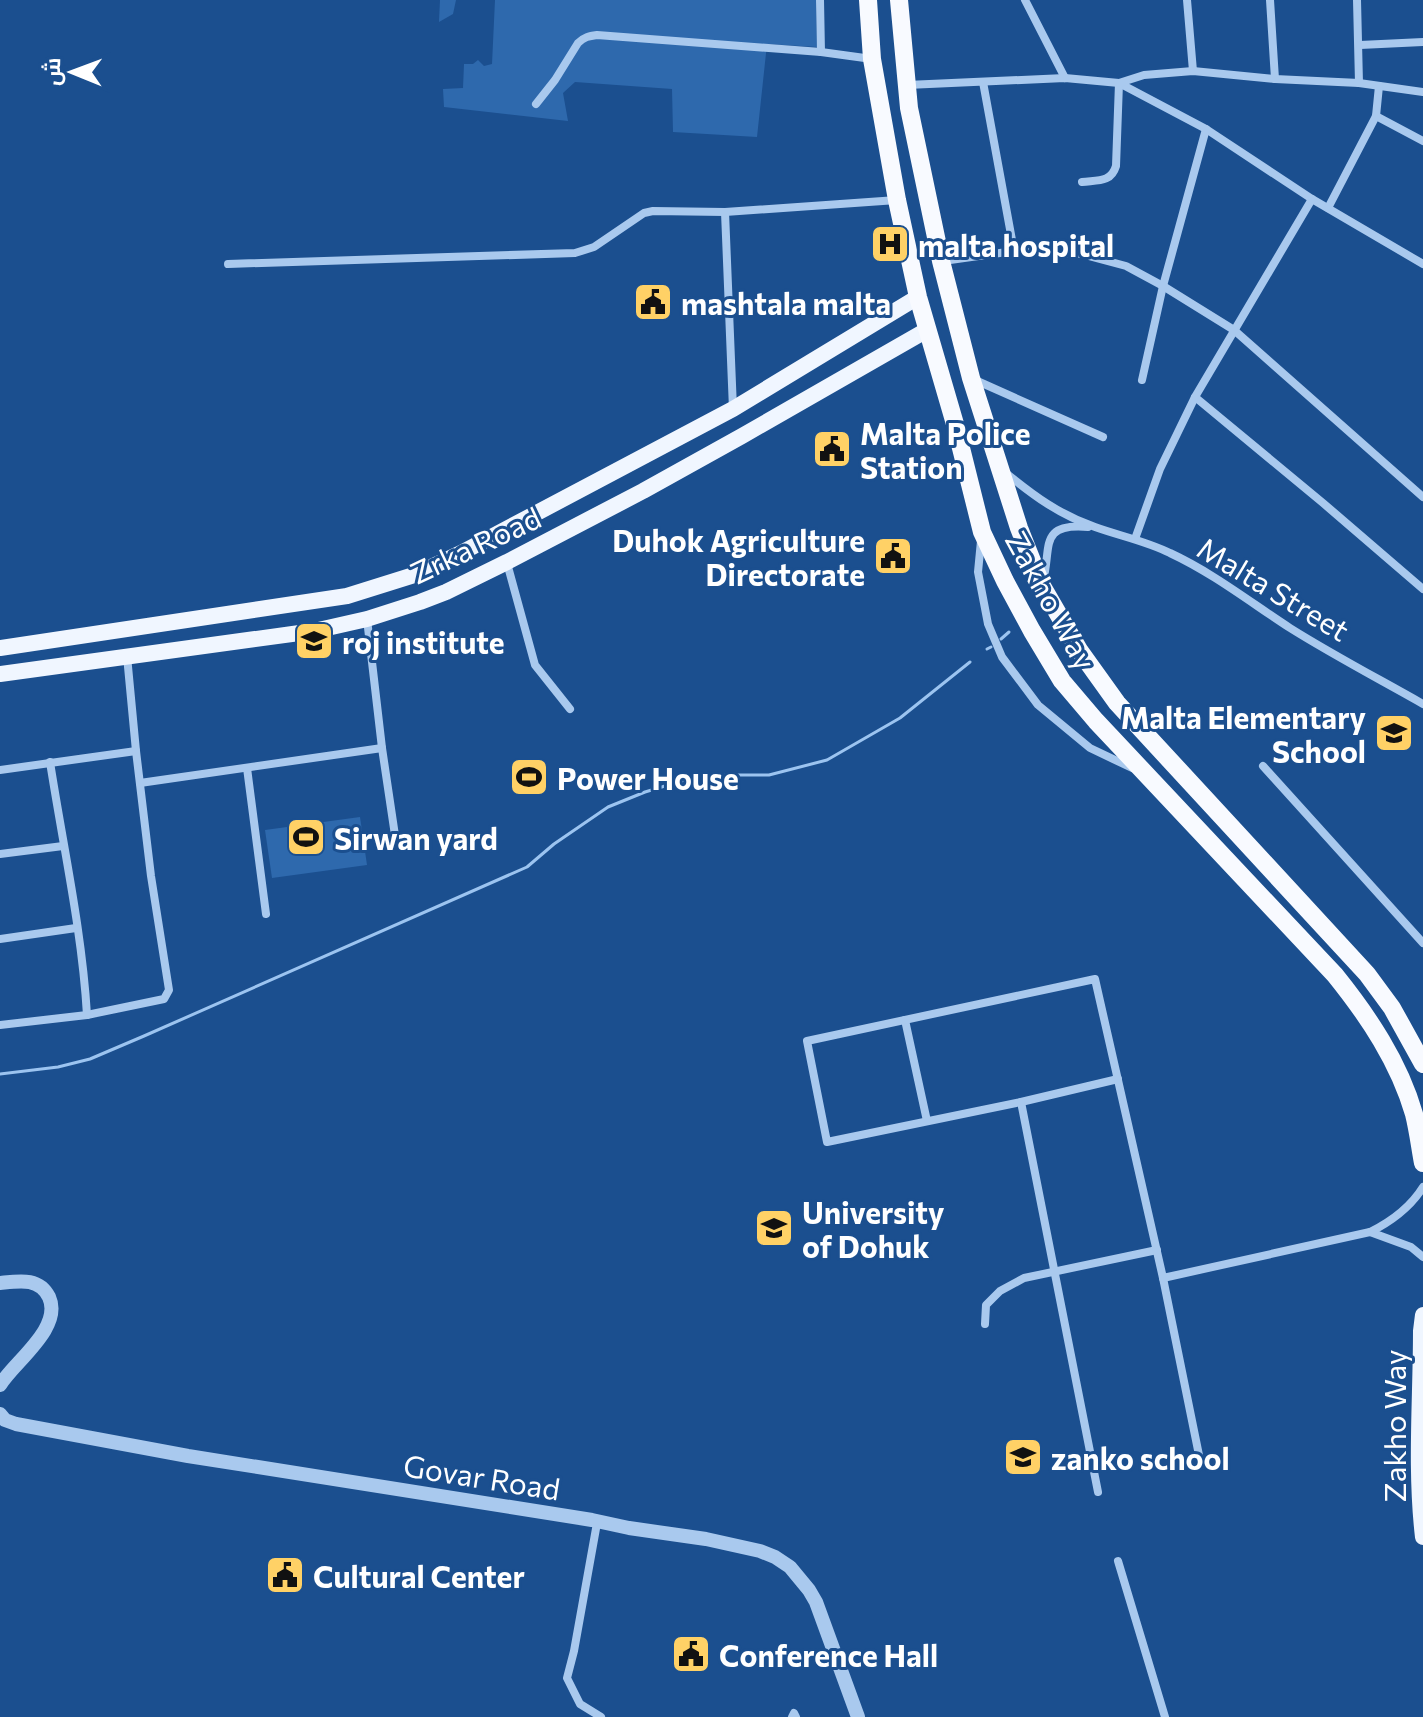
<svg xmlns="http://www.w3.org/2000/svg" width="1423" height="1717" viewBox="0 0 1423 1717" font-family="Commissioner,Cairo,sans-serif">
<rect width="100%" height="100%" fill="#1b4f8f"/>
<g fill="#2e69ad">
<path d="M440,0H456L453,14L439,22Z"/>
<path d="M495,0H816L817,47L767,44L757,137L673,132L672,89L575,82L563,93L568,121L444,107L443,89L463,88L464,64H473L478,60L484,66L492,64Z"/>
<path d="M360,817L367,865L272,878L265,830Z"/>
</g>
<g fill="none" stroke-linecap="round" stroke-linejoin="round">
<g stroke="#9cc4f0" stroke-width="3">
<path d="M1001,639L1009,632"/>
<path d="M987,649L991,647"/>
<path d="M0,1074L58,1067L90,1059L144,1036L527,867L554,844L608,807L645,792L685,780L728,775H769L827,760L900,718L970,662"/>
</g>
<g stroke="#a9c9ee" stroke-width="8">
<path d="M820,0L821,52"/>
<path d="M1025,0L1065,78"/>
<path d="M1187,0L1193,71"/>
<path d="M1270,0L1275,79"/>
<path d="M1357,0L1359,83"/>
<path d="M1360,45L1423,42"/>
<path d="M983,82L1014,251"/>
<path d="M907,85L1065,78L1119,83L1206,129L1312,199L1423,264"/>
<path d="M536,104L555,80L578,43C584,37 589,36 597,35L821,52L872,59"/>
<path d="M1376,116L1423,141"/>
<path d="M1082,182C1097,180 1111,183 1116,166L1119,83L1144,75L1193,71L1275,79L1359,83L1423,92"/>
<path d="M1328,208L1376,116L1379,86"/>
<path d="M943,261L1014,251L1081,254L1126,266L1163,286L1234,330L1423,497"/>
<path d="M228,264L575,253L594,247L644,213L653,211L725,212"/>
<path d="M975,380L1103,437"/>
<path d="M1142,380L1163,286L1206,129"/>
<path d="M1195,397L1323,503L1423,589"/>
<path d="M733,409L725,212L897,200"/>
<path d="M1006,473C1034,496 1060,515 1095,527C1120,536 1146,541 1170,553C1213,573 1250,602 1290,628C1333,655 1379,679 1423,704"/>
<path d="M1135,539L1160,469L1195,397L1312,199"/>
<path d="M981,541L978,572L988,624L1002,657L1038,705L1090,748L1132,768"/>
<path d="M507,563L535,665L570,709"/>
<path d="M1043,581C1052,547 1038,523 1088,527"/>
<path d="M367,619L382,748L396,842"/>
<path d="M1263,766L1423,943"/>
<path d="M247,768L266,914"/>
<path d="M0,770L136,751"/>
<path d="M140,783L382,748"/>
<path d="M0,854L63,846"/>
<path d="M0,939L76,928"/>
<path d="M87,1015L164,999L169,990L151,876L136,751L127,656"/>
<path d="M905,1020L927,1121"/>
<path d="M0,1025L87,1015C82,930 63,846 50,762"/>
<path d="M1021,1102L1118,1079"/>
<path d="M1370,1232L1411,1247L1423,1257"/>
<path d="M1163,1278L1201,1465"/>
<path d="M985,1324L986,1305L1000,1291L1024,1278L1157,1250"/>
<path d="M1098,1492L1021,1102L827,1142L807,1041L1095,979L1163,1278L1370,1232C1392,1221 1410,1208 1423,1187"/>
<path d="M594,1521L597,1523L574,1651L567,1678L580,1704L601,1717"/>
<path d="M1118,1561L1165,1717"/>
<path d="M792,1717L794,1713L796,1717"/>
</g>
<g stroke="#a9c9ee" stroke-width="14">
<path d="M0,1283C19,1281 39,1277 49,1297C63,1328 15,1361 0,1385"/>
<path d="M0,1414L5,1420L16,1424L188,1456L592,1520L629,1528L706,1539L760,1551L775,1557L790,1567L809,1590L816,1602L858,1717"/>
</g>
<g stroke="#f0f6ff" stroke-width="16">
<path d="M0,648L347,596L414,575L461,553L733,409L918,297"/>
<path d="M0,674L314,631L367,619L420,602L446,592L507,562L643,491L742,436L927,330"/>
<path d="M1423,1315L1421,1331C1421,1400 1415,1468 1423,1537"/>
</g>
<g stroke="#f8faff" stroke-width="18">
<path d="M868,0L872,59L897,200L918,297L955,424L982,532L1005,581L1032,631L1062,681L1096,721L1335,975C1368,1016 1399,1062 1414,1114C1418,1130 1420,1147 1423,1163"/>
<path d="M899,0L909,108L941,261L971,378L1019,528L1042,586L1079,650L1117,703L1367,974L1392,1008L1423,1064"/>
</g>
</g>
<defs>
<g id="hospital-square" transform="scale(2)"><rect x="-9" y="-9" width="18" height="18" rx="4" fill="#ffd166" stroke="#1b4f8f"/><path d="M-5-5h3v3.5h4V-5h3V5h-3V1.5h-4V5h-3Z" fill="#111"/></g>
<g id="civic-square" transform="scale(2)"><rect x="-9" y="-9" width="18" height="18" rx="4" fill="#ffd166" stroke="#1b4f8f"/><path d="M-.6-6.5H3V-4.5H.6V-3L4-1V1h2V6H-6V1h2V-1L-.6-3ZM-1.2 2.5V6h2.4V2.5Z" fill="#111"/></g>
<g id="university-square" transform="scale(2)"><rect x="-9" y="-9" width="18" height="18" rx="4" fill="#ffd166" stroke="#1b4f8f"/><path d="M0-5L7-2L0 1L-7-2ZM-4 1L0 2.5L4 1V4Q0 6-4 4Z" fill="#111"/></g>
<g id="school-square" transform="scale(2)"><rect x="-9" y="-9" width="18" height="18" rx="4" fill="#ffd166" stroke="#1b4f8f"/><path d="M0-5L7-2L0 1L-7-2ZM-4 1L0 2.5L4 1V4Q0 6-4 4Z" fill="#111"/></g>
<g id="stadium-square" transform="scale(2)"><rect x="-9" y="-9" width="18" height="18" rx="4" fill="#ffd166" stroke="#1b4f8f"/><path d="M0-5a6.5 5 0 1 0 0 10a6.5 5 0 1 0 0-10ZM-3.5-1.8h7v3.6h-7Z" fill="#111"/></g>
</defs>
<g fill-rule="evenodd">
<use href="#hospital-square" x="890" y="244"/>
<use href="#civic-square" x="653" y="302"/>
<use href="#civic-square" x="832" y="449"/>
<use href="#civic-square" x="893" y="556"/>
<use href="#university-square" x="314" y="641"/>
<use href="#school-square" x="1394" y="733"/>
<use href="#stadium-square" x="529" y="777"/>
<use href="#stadium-square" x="306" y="837"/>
<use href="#university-square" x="774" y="1228"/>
<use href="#school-square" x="1023" y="1457"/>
<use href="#civic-square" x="285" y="1575"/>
<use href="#civic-square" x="691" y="1654"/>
</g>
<g text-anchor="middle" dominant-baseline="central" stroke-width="6" stroke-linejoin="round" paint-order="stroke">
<g font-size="30" font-weight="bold" fill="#fff" stroke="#1b4f8f" text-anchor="start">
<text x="918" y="244">malta hospital</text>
<text x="681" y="302">mashtala malta</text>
<text x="860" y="432">Malta Police<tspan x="860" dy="34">Station</tspan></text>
<text x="865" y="539" text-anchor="end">Duhok Agriculture<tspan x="865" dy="34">Directorate</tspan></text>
<text x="342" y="641">roj institute</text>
<text x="1366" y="716" text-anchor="end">Malta Elementary<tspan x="1366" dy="34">School</tspan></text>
<text x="557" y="777">Power House</text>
<text x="334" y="837">Sirwan yard</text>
<text x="802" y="1211">University<tspan x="802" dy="34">of Dohuk</tspan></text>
<text x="1051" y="1457">zanko school</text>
<text x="313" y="1575">Cultural Center</text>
<text x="719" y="1654">Conference Hall</text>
</g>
<g font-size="30" fill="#fff" stroke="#1b4f8f">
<text transform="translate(475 544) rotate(-25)">Zrka Road</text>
<text transform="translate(1274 588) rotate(31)">Malta Street</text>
<text transform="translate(1052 600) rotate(61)">Zakho Way</text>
<text transform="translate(1393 1426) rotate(-90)">Zakho Way</text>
<text transform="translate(482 1476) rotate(9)">Govar Road</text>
</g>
</g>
<g transform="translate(72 72) rotate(271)" stroke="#1b4f8f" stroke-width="6" paint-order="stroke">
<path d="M0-6L14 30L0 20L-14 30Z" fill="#ffffff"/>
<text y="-12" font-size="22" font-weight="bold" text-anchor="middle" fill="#ffffff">ش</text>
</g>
</svg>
